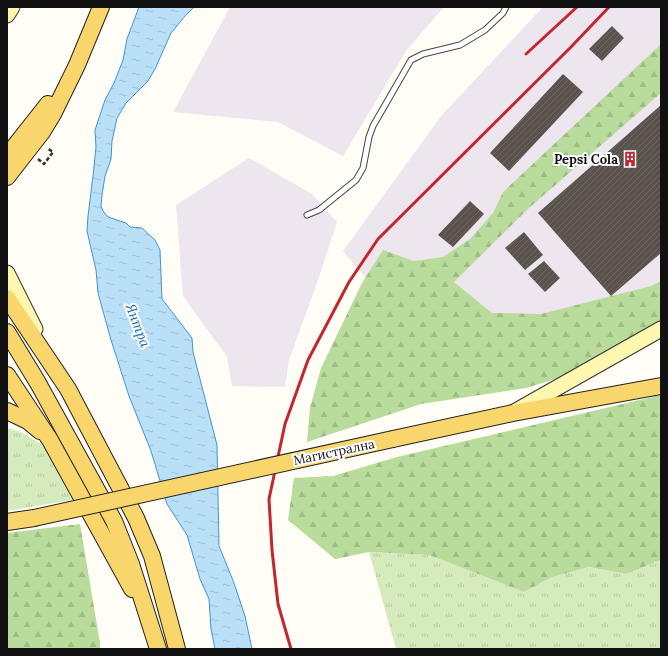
<svg xmlns="http://www.w3.org/2000/svg" width="668" height="656" viewBox="0 0 668 656" font-family="Lora,serif">
<defs>
<pattern id="grass-tufts" width="24" height="20" patternUnits="userSpaceOnUse"><rect width="24" height="20" fill="#d5ebbd"/><path d="M3 7l-1-3M5 7V3M7 7l1-3M15 17l-1-3M17 17v-4M19 17l1-3" fill="none" stroke="#b6c8a1"/></pattern>
<pattern id="forest-firs" width="22" height="20" patternUnits="userSpaceOnUse"><rect width="22" height="20" fill="#b9dc9c"/><path d="M5 1l3.5 6h-7zM16 11l3.5 6h-7z" fill="#9ebc85"/></pattern>
<pattern id="water-ripples" width="26" height="14" patternUnits="userSpaceOnUse"><rect width="26" height="14" fill="#b9e0f7"/><path d="M2 4q2-2 4 0t4 0M15 11q2-2 4 0t4 0" fill="none" stroke="#9ebfd3"/></pattern>
<pattern id="building-hatch" width="6" height="6" patternUnits="userSpaceOnUse"><rect width="6" height="6" fill="#5a524d"/><path d="M-1 1l2-2M0 6l6-6M5 7l2-2" fill="none" stroke="#6d6662"/></pattern>
</defs>
<rect width="100%" height="100%" fill="#fffdf5"/>
<g fill="#eee6ef">
<path d="M230,7H444L406,51L343,156L278,122L173,112Z"/>
<path d="M543,7H661V292L514,356L400,319L343,251L442,115Z"/>
<path d="M249,158L312,194L337,222L317,283L289,360L285,387L232,386L227,357L183,296L176,205Z"/>
</g>
<g fill="url(#grass-tufts)">
<path d="M7,428L21,432L44,446L72,500L7,511Z"/>
<path d="M369,552L429,555L524,592L550,578L589,567L626,574L661,560V649H396Z"/>
</g>
<g fill="url(#forest-firs)">
<path d="M661,44V93L529,208L454,282L492,313L541,314L651,286L661,281V323L575,373L526,388L421,404L307,442L310,408L321,368L362,283L383,250L414,261L443,257L470,239L493,213L503,192Z"/>
<path d="M661,395V560L626,574L589,567L550,578L524,592L429,555L369,552L335,559L288,520L294,478L333,476L397,457Z"/>
<path d="M80,524L100,643V649H7V533Z"/>
</g>
<path fill="url(#water-ripples)" stroke="#3f96cf" d="M139,7H194L185,16L171,33L155,69L148,81L126,103L117,118L112,141L111,159L105,176L102,195L101,206L103,211L108,217L126,223L130,227L142,228L155,240L160,250L162,299L192,338L193,352L217,445L219,546L234,583L245,616L252,649H215L211,629L209,599L200,579L187,535L167,504L151,451L129,396L111,340L98,293L96,270L87,231L88,216L93,176L96,147L95,130L105,100L114,83L123,60L127,39Z"/>
<g fill="url(#building-hatch)">
<path d="M612,26L624,38L602,61L589,49Z"/>
<path d="M563,74L583,92L509,171L490,153Z"/>
<path d="M661,105V253L611,296L538,213Z"/>
<path d="M470,201L484,214L453,247L438,235Z"/>
<path d="M524,232L543,255L525,270L505,248Z"/>
<path d="M544,261L560,278L545,292L528,274Z"/>
</g>
<g fill="none" stroke-linecap="round" stroke-linejoin="round">
<g stroke="#444" stroke-width="7">
<path id="lane" d="M307,215L319,210L356,180L363,168L369,137L373,126L411,60L423,54L460,45L485,30L503,13L506,7"/>
</g>
<g stroke="#333" stroke-width="17">
<g id="secondary">
<path d="M7,15L12,7"/>
<path d="M7,273L35,329"/>
<path d="M516,411L661,329"/>
</g>
</g>
<g stroke="#222" stroke-width="18">
<g id="primary">
<path d="M7,156L48,104"/>
<path d="M7,177L42,132L53,114L77,65L101,7"/>
<path d="M7,298L68,389L136,518L152,556L177,649"/>
<path d="M7,332L38,383L114,521L131,564L158,649"/>
<path d="M7,375L50,440L132,589"/>
<path d="M7,411L28,421L40,431"/>
<path d="M393,439L513,413L661,386"/>
<path d="M7,522L34,518"/>
</g>
</g>
<path stroke="#333" stroke-width="2.5" stroke-dasharray="4 2" stroke-linecap="butt" d="M38,159L44,164L53,152L47,148"/>
<use href="#lane" stroke="#fff" stroke-width="5"/>
<use href="#secondary" stroke="#fff6b0" stroke-width="15"/>
<use href="#primary" stroke="#f9d66b" stroke-width="16"/>
<g stroke="#c4262e" stroke-width="3">
<path d="M526,54L577,7"/>
<path d="M291,649L278,604L272,550L269,499L285,424L308,360L349,282L378,239L571,47L609,7"/>
</g>
<g stroke="#222" stroke-width="18" stroke-linecap="butt">
<path id="primary-bridge" d="M34,518L393,439"/>
</g>
<use href="#primary-bridge" stroke="#f9d66b" stroke-width="16"/>
</g>
<defs>
<g id="building-bare" transform="scale(1.2)"><path d="M-4-6H4V6H1V3H-1V6H-4ZM-2.5-4.3h1.7v1.8h-1.7ZM.8-4.3h1.7v1.8H.8ZM-2.5-1h1.7V.8h-1.7ZM.8-1h1.7V.8H.8Z" fill="#c4262e" stroke="#fff" stroke-width="2.5" paint-order="stroke"/></g>
</defs>
<g fill-rule="evenodd">
<use href="#building-bare" x="630" y="159"/>
</g>
<g text-anchor="middle" dominant-baseline="central" stroke-width="4" stroke-linejoin="round" paint-order="stroke">
<g font-size="13" font-weight="bold" fill="#111" stroke="#fff" text-anchor="end">
<text x="618" y="159">Pepsi Cola</text>
</g>
<g font-size="13" fill="#111" stroke="#fff">
<text transform="translate(334 452) rotate(-12)">Магистрална</text>
</g>
<g font-size="14" font-style="italic" fill="#1768a6" stroke="#fff">
<text transform="translate(138 325) rotate(69)">Янтра</text>
</g>
</g>
<rect width="668" height="656" fill="none" stroke="#111111" stroke-width="16"/>
</svg>
